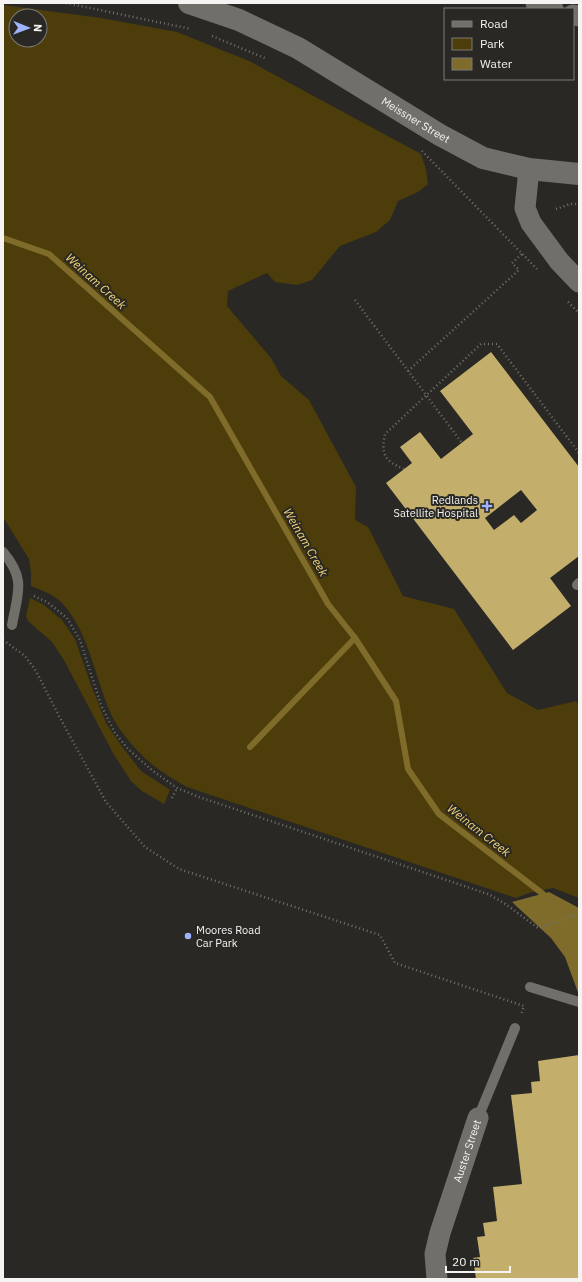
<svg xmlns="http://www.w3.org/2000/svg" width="582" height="1282" viewBox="0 0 582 1282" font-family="'IBM Plex Sans',sans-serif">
<rect width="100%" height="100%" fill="#292824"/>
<g fill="#4c3d0a" fill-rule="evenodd">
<path d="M3,5L101,18L177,32L249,61L421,154L426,169L428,184L418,192L398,201L390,220L376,232L340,246L312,280L297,285L275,282L267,273L228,291L227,306L271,358L281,376L309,400L356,487L355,520L368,527L403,596L454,609L507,693L538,710L576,701L579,706V898L553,888L529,893L516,898L187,787C162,773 147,763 128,740C123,734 118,727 114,720C95,683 91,633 61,602C53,594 41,590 31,586V573L29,559L3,517ZM16,16H40V40H16Z"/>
<path d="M30,598L44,605L62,620L75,639L91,685L106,723L120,744L141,771L170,790L164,804L142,791L131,781L113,753L64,660L52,642L28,621L26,616Z"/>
</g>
<path fill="#806c2a" d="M549,892L579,908V995L565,957L551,938L512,902Z"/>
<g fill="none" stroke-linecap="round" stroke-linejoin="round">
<g stroke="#806c2a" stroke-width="6">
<path d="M3,238L49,254L210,397L328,604L355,638L396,701L408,769L439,814L543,894"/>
<path d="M250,747L355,638"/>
</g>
</g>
<g fill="#c3ae6c" fill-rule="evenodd">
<path d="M491,352L579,467V556L550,578L571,606L513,650L386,483L412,463L400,447L420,432L441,459L473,434L440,391ZM521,490L537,510L521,523L514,515L494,530L485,518Z"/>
<path d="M579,1055V1279H476L473,1258L480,1257L477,1237L485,1236L483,1223L497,1221L493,1187L522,1184L511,1095L532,1093L531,1082L540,1081L538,1061Z"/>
</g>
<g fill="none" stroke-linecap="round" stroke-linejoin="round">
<g stroke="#72716e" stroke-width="2.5" stroke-dasharray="1 3" stroke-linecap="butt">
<path d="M66,3L191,29"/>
<path d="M212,36L267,59"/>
<path d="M422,151L537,269"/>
<path d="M556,209L570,204H579"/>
<path d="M355,300L462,443"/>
<path d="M568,302L579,313"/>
<path d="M408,371L519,270L512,263L522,254"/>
<path d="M404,469C384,461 381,454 385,434L481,344H497L579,453"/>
<path d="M34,596L47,602L67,618L80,640L101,705L115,733L128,749L153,771L177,788L199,797L488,894L504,903L538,928L579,914"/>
<path d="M3,640L25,656L36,671L59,716L106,802L145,847L179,869L380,935L395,963L524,1006L521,1015"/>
<path d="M172,798L177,788"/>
</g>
<g stroke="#716f6a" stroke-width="10">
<path d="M3,552C26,579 18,592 12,625"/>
<path d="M577,585L579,583"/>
<path d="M530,987L579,1002"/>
<path d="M478,1118L515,1028"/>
</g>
<g stroke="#716f6a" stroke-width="21">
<path d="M536,3L553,9"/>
<path d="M573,15L579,16"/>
<path d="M529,169L525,208L531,223L559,261L579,282"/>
<path id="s1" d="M437,1279L435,1254L440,1233L478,1118"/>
</g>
<path stroke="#716f6a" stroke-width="22" id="s2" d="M189,3L239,20L298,48L440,135L483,158L529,169L579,174"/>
</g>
<g fill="#9fb3fd" stroke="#292824" stroke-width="1.5">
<path d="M485 500h4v4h4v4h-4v4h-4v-4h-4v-4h4z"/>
<circle cx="188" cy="936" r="4"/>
</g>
<g text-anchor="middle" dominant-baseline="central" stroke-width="4" stroke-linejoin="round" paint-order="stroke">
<g font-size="11" fill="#f5f4f2" stroke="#292824">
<text stroke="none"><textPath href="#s2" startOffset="256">Meissner Street</textPath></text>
<text stroke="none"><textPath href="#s1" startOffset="133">Auster Street</textPath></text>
</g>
<g font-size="11" fill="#f5f4f2" stroke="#292824" text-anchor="end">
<text x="478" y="500">Redlands<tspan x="478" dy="13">Satellite Hospital</tspan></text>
<text x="196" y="930" text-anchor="start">Moores Road<tspan x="196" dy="13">Car Park</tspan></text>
</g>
<g font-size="12" font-style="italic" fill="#f3d477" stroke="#292824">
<text transform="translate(96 281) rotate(42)">Weinam Creek</text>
<text transform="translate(306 542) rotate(60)">Weinam Creek</text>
<text transform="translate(479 830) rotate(38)">Weinam Creek</text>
</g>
</g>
<rect width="582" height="1282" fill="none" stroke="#f5f4f2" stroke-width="8"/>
<rect x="444" y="8" width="130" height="72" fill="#292824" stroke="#7b7a76"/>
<rect x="452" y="21" width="20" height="6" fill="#716f6a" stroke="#7b7a76"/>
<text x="480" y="28" font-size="12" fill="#f5f4f2">Road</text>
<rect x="452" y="38" width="20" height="12" fill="#4c3d0a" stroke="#7b7a76"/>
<text x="480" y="48" font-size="12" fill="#f5f4f2">Park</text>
<rect x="452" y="58" width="20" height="12" fill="#806c2a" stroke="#7b7a76"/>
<text x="480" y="68" font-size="12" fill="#f5f4f2">Water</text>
<g transform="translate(28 28) rotate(91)"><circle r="19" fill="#292824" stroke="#7b7a76"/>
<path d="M0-3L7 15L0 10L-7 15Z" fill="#9fb3fd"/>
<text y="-6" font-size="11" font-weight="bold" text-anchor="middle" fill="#f5f4f2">N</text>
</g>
<path d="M446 1266v6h64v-6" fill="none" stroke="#f5f4f2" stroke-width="2"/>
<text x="452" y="1266" font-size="12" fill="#f5f4f2" stroke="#292824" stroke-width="3" paint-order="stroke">20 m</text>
</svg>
